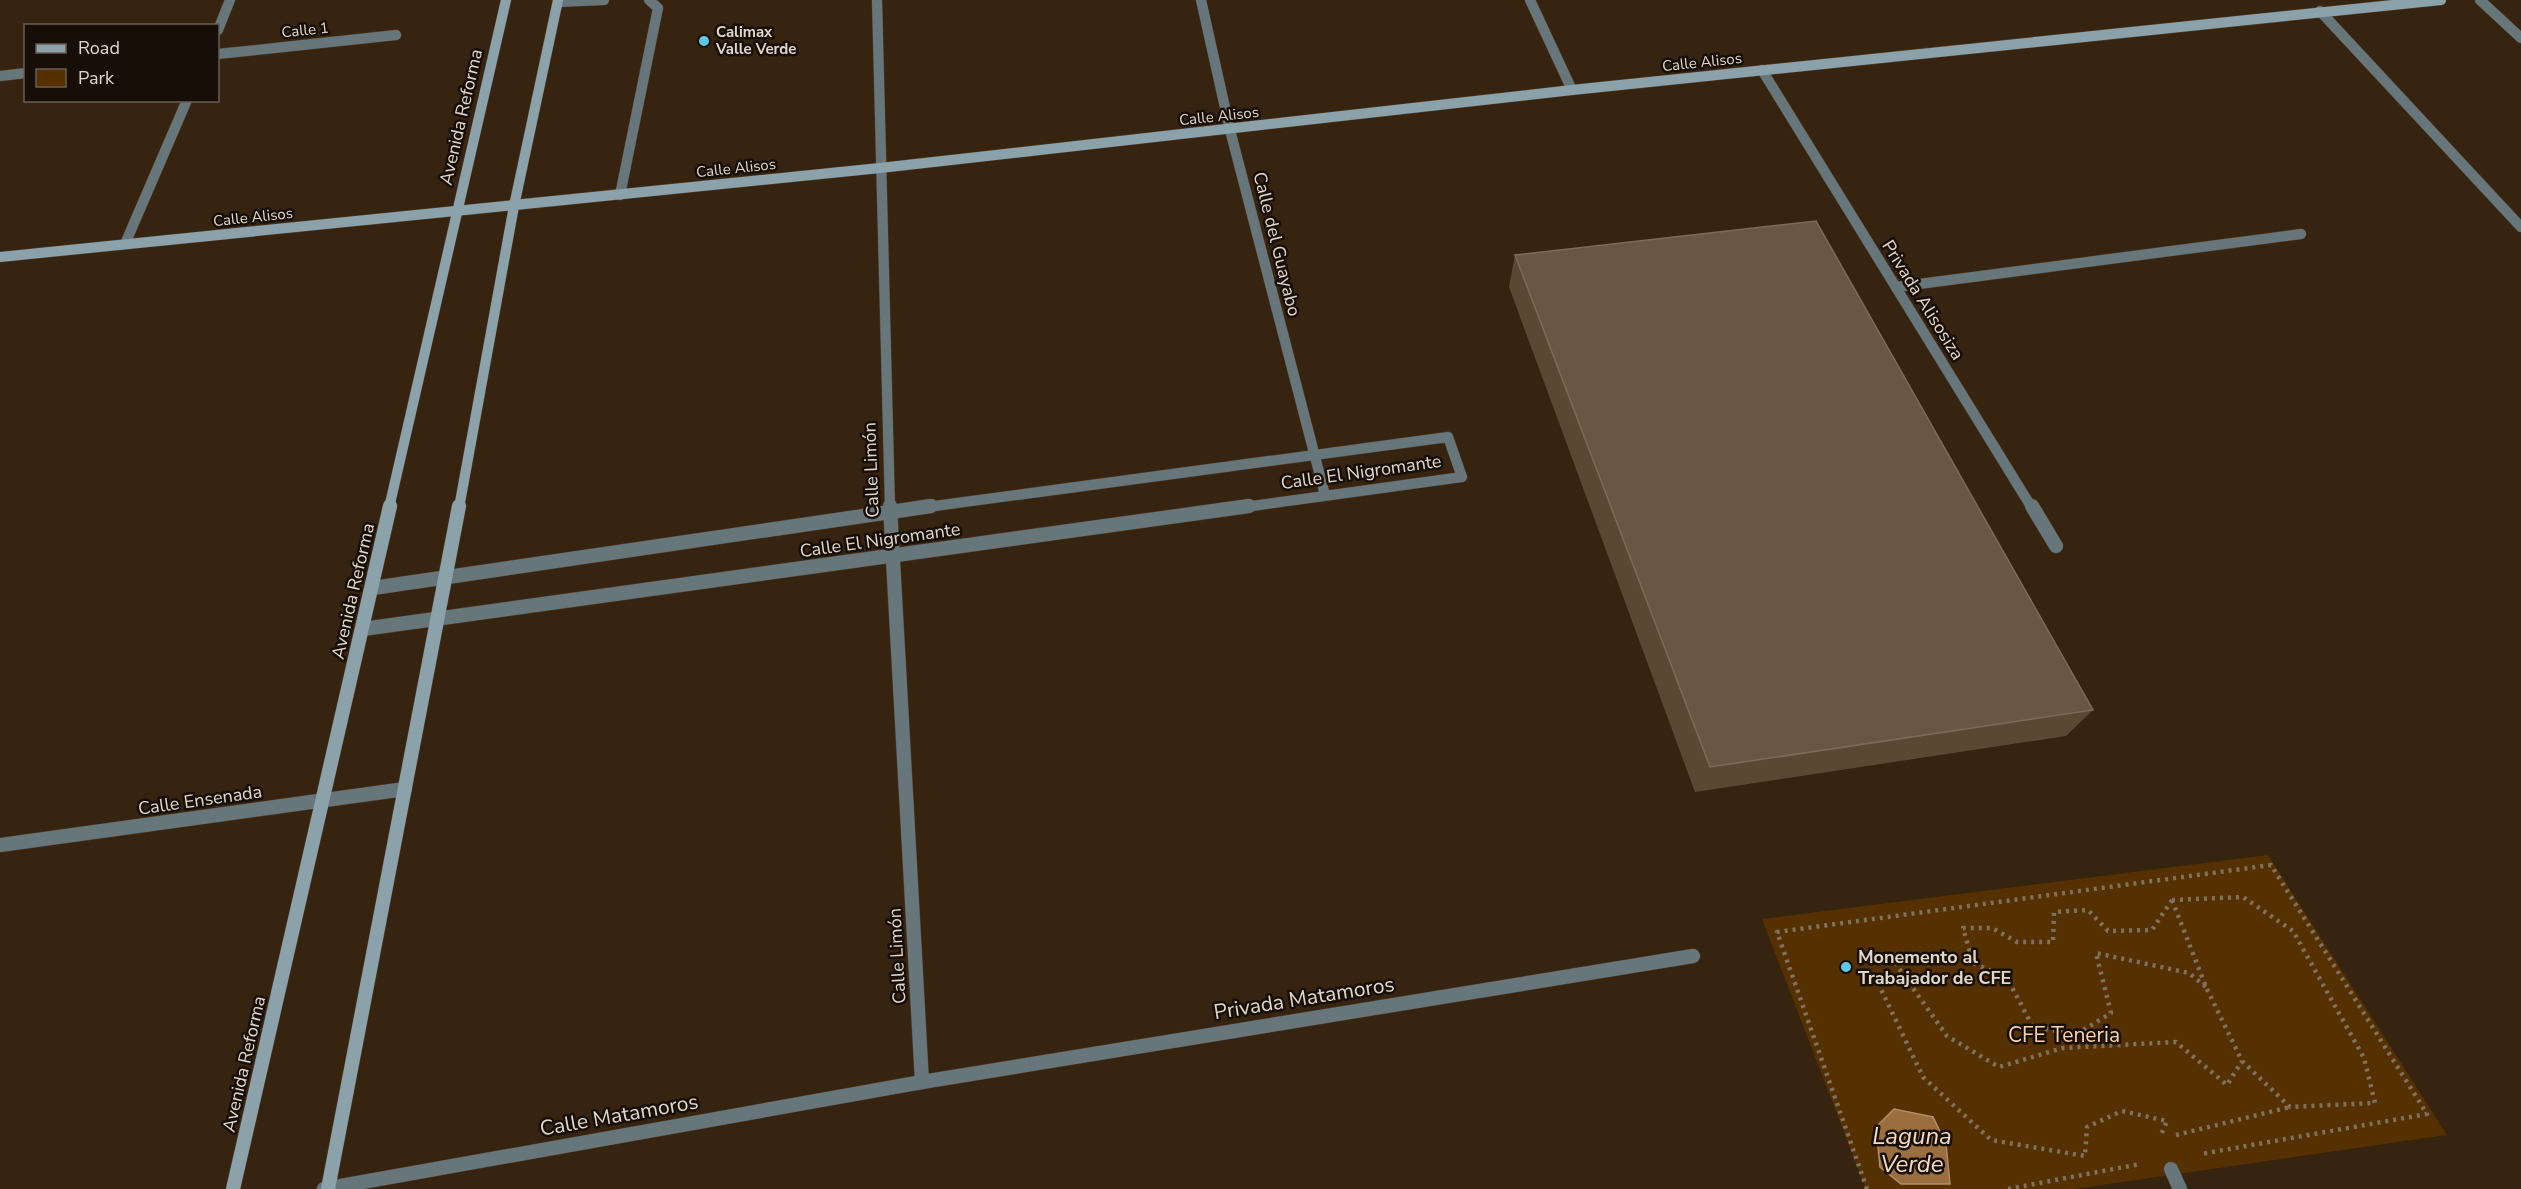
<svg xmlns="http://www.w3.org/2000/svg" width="2521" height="1189" viewBox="0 0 2521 1189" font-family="'Nunito Sans',sans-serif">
<rect width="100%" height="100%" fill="#362410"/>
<path fill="#553000" d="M2268,855L2447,1135L2074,1189H1866L1762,919Z"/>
<path fill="#9a6e3f" stroke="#b08d68" stroke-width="1.5" d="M1894,1109L1933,1117L1946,1144L1950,1184H1901L1880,1167L1876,1127Z"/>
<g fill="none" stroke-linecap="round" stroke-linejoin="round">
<g stroke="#52402e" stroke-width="11">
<g id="lane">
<path d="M558,2L604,0"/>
<path d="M620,195L658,8L649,0"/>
</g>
</g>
<g stroke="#52402e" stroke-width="11">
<g id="street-far1">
<path d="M877,0L890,508"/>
<path d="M1201,0L1230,130L1325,495"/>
<path d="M1530,0L1572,90"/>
<path d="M2480,0L2521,38"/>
<path d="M2320,11L2521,227"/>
<path d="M218,30L230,0"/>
<path d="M218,54L396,35"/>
<path d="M1762,70L2032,508"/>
<path d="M0,76L26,73"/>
<path d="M125,244L187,100"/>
<path d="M1896,287L2301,234"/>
<path d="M920,508L1448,437L1462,477L1238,508"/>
</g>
</g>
<g stroke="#52402e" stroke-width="15">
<g id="street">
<path d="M890,506L922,1082"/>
<path d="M2032,506L2056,546"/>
<path d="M373,588L931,506"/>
<path d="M363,629L1249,506"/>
<path d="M0,845L405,789"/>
<path d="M2171,1169L2180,1189"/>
<path d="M324,1189L922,1082L1693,956"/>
</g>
</g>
<g stroke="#52402e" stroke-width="11">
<g id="secondary-far1">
<path d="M0,257L880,168L1572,90L2441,0"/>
<path d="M389,508L506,0"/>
<path d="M459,508L514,206L558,0"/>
</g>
</g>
<g stroke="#52402e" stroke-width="15">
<g id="secondary">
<path d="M233,1189L390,506"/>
<path d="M328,1189L459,506"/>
</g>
</g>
<g stroke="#807060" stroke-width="4.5" stroke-dasharray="3 5" stroke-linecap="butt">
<path d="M2172,900L2206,987"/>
<path d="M2172,900L2152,930L2108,931L2088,910L2054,912L2053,942H2017L1992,928H1963L1973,963L2007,978L2033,1027L2077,1034L2111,1013L2096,953L2189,973L2206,987"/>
<path d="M2172,900L2243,897L2293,931L2364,1058L2375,1103L2290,1107L2242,1061L2206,987"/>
<path d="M1890,956L1947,1036L1999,1067L2063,1048L2176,1042L2227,1085L2242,1061"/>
<path d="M1878,983L1923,1077L1991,1140L2085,1156L2087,1127L2122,1111L2167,1121L2160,1137"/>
<path d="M2176,1135L2290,1107"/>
<path d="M1867,1189L1777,932L2271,865L2427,1114L2201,1154"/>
<path d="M2008,1189L2140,1164"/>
</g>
<use href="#lane" stroke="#67767b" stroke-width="10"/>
<use href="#street-far1" stroke="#67767b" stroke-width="10"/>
<use href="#street" stroke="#67767b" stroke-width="14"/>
<use href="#secondary-far1" stroke="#8ba2ab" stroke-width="10"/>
<use href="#secondary" stroke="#8ba2ab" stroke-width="14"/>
</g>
<path fill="#5b4833" d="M1515,255L2093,710L2066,736L1695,792L1509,287Z"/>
<path fill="#6a5743" stroke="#7c6b58" stroke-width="1.5" d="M1816,221L2093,710L1710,767L1515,255Z"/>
<g fill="#5dc7e8" stroke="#170f07" stroke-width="2">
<circle cx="704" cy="41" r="6"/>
<circle cx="1846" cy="967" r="6"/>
</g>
<g text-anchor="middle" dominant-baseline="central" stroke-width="5" stroke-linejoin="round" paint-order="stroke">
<g font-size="15" fill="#e2d5c9" stroke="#170f07">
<text transform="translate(305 30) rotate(-6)">Calle 1</text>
<text transform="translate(1702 62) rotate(-6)">Calle Alisos</text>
<text transform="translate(1219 116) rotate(-6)">Calle Alisos</text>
<text transform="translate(736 168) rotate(-6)">Calle Alisos</text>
<text transform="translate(253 217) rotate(-6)">Calle Alisos</text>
</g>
<g font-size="15" font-weight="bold" fill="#e2d5c9" stroke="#170f07" text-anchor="start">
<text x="716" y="32">Calimax<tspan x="716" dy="17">Valle Verde</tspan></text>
</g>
<g font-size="18" fill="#e2d5c9" stroke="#170f07">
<text transform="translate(461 117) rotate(-77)">Avenida Reforma</text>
<text transform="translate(1277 244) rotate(76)">Calle del Guayabo</text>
<text transform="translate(1923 300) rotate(58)">Privada Alisosiza</text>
<text transform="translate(871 470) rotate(-92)">Calle Limón</text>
<text transform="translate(1361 472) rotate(-8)">Calle El Nigromante</text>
<text transform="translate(880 540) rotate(-8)">Calle El Nigromante</text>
<text transform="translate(353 591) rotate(-77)">Avenida Reforma</text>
<text transform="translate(200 800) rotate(-8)">Calle Ensenada</text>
<text transform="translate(897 956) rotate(-93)">Calle Limón</text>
<text transform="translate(244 1064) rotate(-77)">Avenida Reforma</text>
</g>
<g font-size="18" font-weight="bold" fill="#e2d5c9" stroke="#170f07" text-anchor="start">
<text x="1858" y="957">Monemento al<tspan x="1858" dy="21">Trabajador de CFE</tspan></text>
</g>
<g font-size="21" fill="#e2d5c9" stroke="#170f07">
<text transform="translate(1304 998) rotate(-9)">Privada Matamoros</text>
<text transform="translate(619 1115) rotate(-10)">Calle Matamoros</text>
</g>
<g font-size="21" fill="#fbd3ab" stroke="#170f07">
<text x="2064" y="1035">CFE Teneria</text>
</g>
<g font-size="24" font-style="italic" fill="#f5dac0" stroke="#170f07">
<text x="1912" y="1136">Laguna<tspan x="1912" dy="28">Verde</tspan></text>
</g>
</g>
<rect x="24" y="24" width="195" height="78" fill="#170f07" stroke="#685e55" stroke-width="1.5"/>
<rect x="36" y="44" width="30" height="9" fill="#8ba2ab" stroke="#685e55" stroke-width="1.5"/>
<text x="78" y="54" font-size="18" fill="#e2d5c9">Road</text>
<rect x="36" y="69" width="30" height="18" fill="#553000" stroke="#685e55" stroke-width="1.5"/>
<text x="78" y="84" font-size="18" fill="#e2d5c9">Park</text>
</svg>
